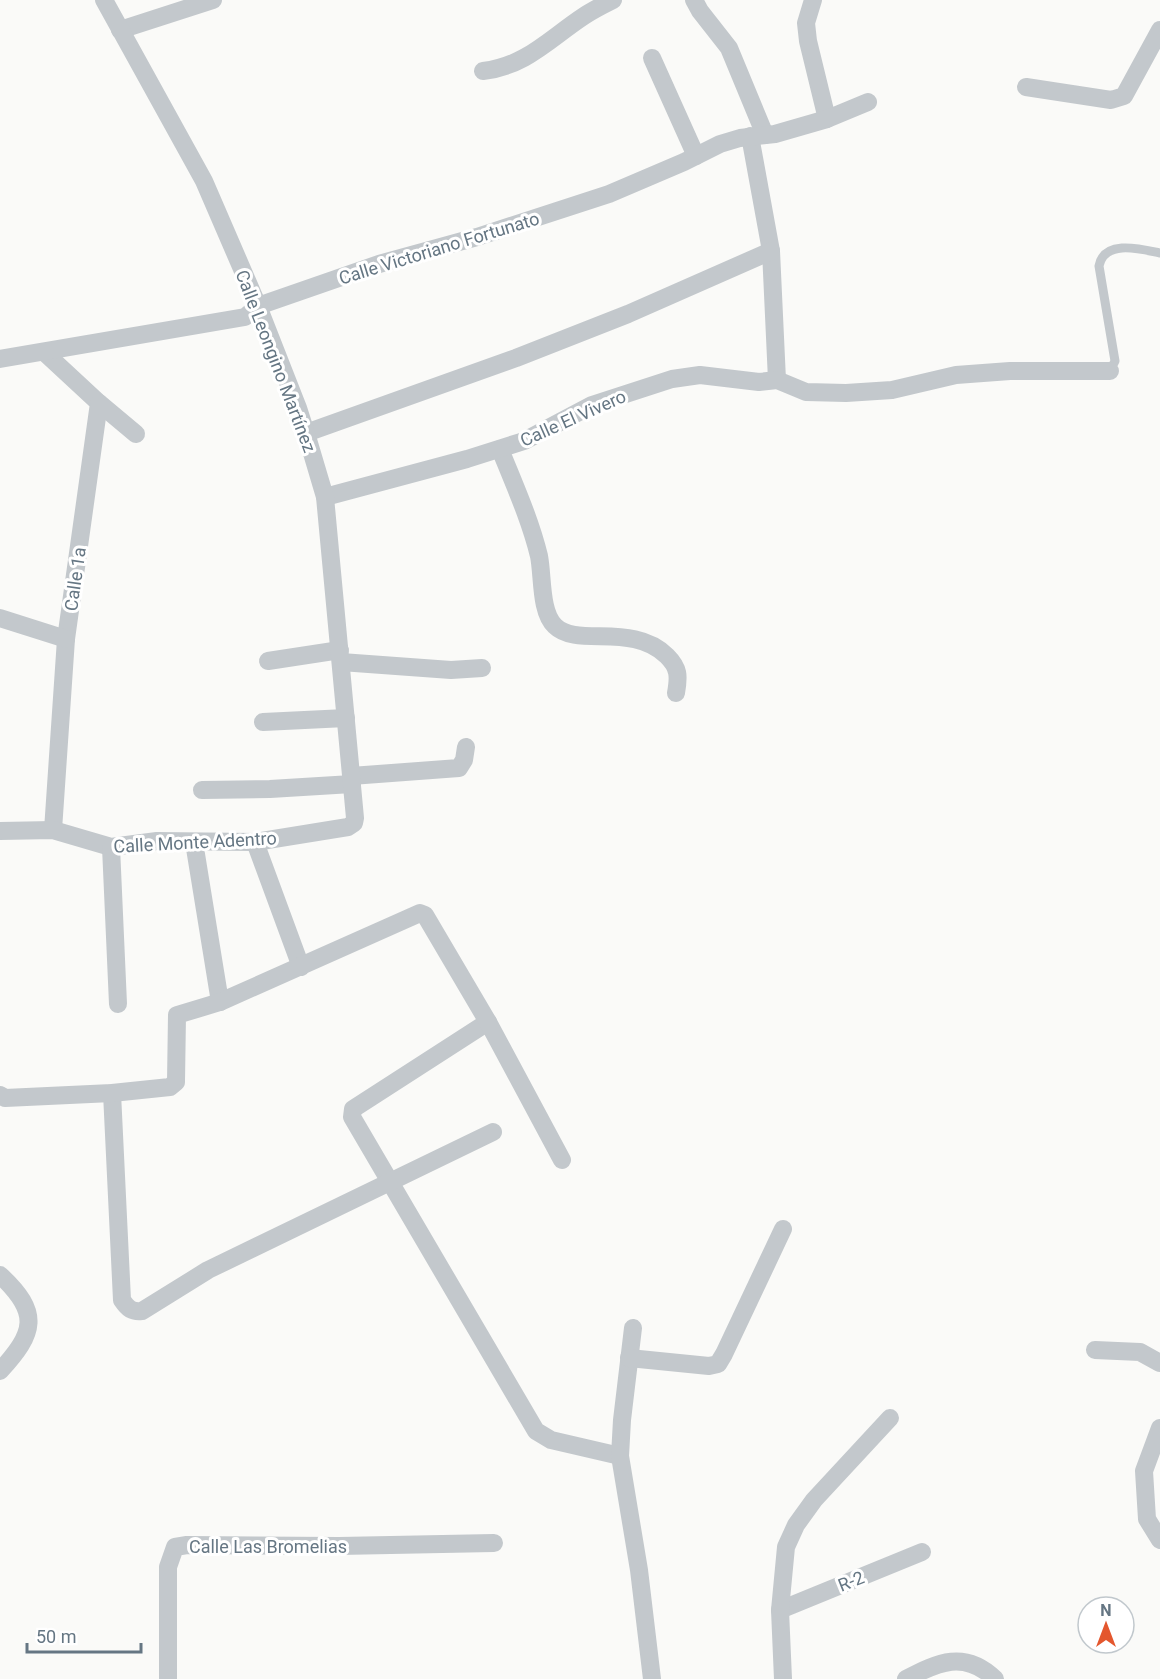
<svg xmlns="http://www.w3.org/2000/svg" width="1160" height="1679" viewBox="0 0 1160 1679" font-family="Roboto,sans-serif">
<rect width="100%" height="100%" fill="#fafaf8"/>
<g fill="none" stroke-linecap="round" stroke-linejoin="round">
<path stroke="#c3c8cc" stroke-width="9" d="M1110,371L1115,361L1099,266C1104,239 1141,249 1160,253"/>
<g stroke="#c3c8cc" stroke-width="18">
<path d="M694,0L700,11L729,48L765,135"/>
<path d="M813,0L806,23L808,41L827,119"/>
<path d="M120,30L213,0"/>
<path d="M652,58L696,156"/>
<path d="M483,71C526,66 549,39 584,16C593,10 603,5 613,0"/>
<path d="M1026,87L1111,100L1124,96L1160,30"/>
<path d="M750,136L771,251L777,380"/>
<path d="M44,352L99,403L66,639L53,830"/>
<path d="M0,359L245,317L258,306L379,264L477,237L609,194L684,162L720,144L740,138L775,134L827,119L868,102"/>
<path d="M99,403L136,434"/>
<path d="M306,433L516,358L628,314L771,251"/>
<path d="M500,449C514,484 530,519 539,556C543,576 540,612 555,626C577,648 633,622 667,656C679,668 679,676 676,693"/>
<path d="M325,497L467,459L524,441L592,405L672,379L700,375L759,382L777,380L806,392L846,393L892,390L956,375L1010,371H1110"/>
<path d="M0,618L66,639"/>
<path d="M268,661L340,650"/>
<path d="M341,662L451,670L482,668"/>
<path d="M263,722L346,718"/>
<path d="M351,776L459,768L464,760L466,747"/>
<path d="M202,790L270,789L352,784"/>
<path d="M0,831L53,830L111,847L157,841L255,842L348,827L354,823L355,818L325,497L306,433L298,408L258,306L204,181L104,0"/>
<path d="M194,842L220,1002"/>
<path d="M255,842L301,967"/>
<path d="M111,847L118,1004"/>
<path d="M488,1022L353,1109L352,1117L536,1431L551,1440L620,1456"/>
<path d="M112,1093L122,1300C128,1309 132,1312 142,1311L208,1270L493,1132"/>
<path d="M0,1095L5,1098L112,1093L170,1087L176,1082L177,1015L220,1002L420,913L425,915L488,1022L562,1160"/>
<path d="M0,1275C41,1313 35,1333 0,1371"/>
<path d="M633,1328L622,1420L620,1456L639,1570L652,1679"/>
<path d="M1095,1350L1140,1352L1160,1363"/>
<path d="M629,1358L709,1366L718,1364L724,1354L783,1229"/>
<path d="M1160,1428L1144,1471L1147,1519L1160,1540"/>
<path d="M780,1610L922,1552"/>
<path d="M168,1679V1567L175,1547L187,1545L339,1546L494,1543"/>
<path d="M783,1679L780,1610L786,1547L796,1525L814,1500L890,1418"/>
<path d="M906,1679C938,1662 965,1650 995,1679"/>
</g>
</g>
<g text-anchor="middle" dominant-baseline="central" stroke-width="6" stroke-linejoin="round" paint-order="stroke">
<g font-size="18" fill="#657683" stroke="#fff">
<text transform="translate(439 248) rotate(-17)">Calle Victoriano Fortunato</text>
<text transform="translate(276 361) rotate(69)">Calle Leongino Martínez</text>
<text transform="translate(573 418) rotate(-24)">Calle El Vivero</text>
<text transform="translate(75 579) rotate(-82)">Calle 1a</text>
<text transform="translate(195 842) rotate(-3)">Calle Monte Adentro</text>
<text x="268" y="1546">Calle Las Bromelias</text>
<text transform="translate(851 1581) rotate(-22)">R-2</text>
</g>
</g>
<g transform="translate(1106 1625)"><circle r="28" fill="#ffffff" stroke="#c1c8cd" stroke-width="1.5"/>
<path d="M0-4.5L10 22L0 15L-10 22Z" fill="#e4572e"/>
<text y="-9" font-size="16" font-weight="bold" text-anchor="middle" fill="#657683">N</text>
</g>
<path d="M27 1643v9h114v-9" fill="none" stroke="#657683" stroke-width="3"/>
<text x="36" y="1643" font-size="18" fill="#657683" stroke="#ffffff" stroke-width="4.5" paint-order="stroke">50 m</text>
</svg>
